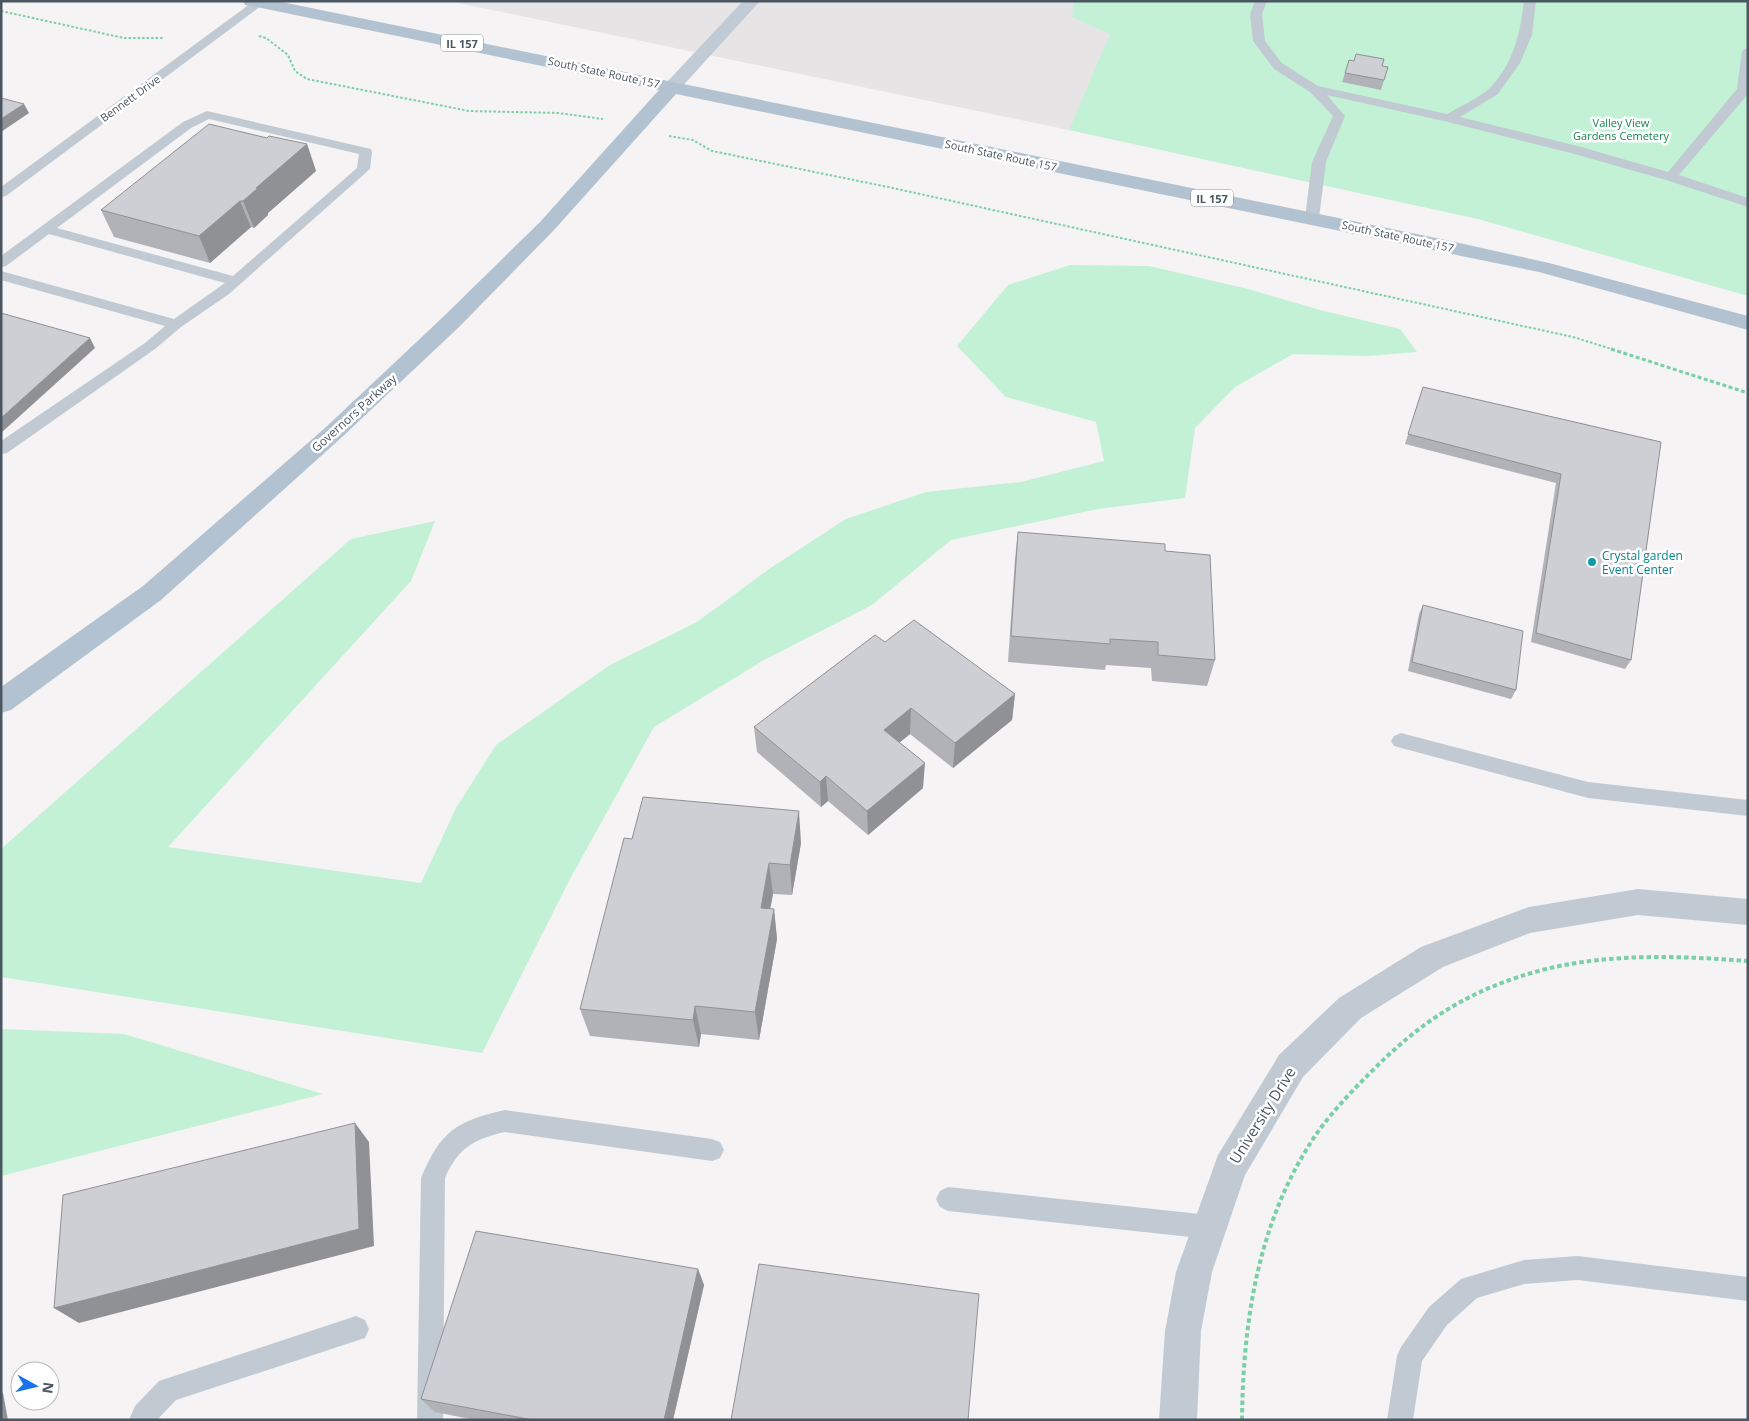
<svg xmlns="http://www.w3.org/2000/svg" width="1749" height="1421" viewBox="0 0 1749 1421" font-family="'Open Sans',sans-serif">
<rect width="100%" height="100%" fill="#f5f3f3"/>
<path fill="#e6e4e5" d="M449,1H1125L1069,130Z"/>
<g fill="#c3f1d5">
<path d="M1074,1H1748V296L1478,219L1069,130L1110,34L1072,17Z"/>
<path d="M1070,265L1149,266L1248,289L1320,310L1400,329L1417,352L1368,356L1293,354L1235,387L1195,428L1185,498L1098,509L951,540L872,605L764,660L654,727L570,879L482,1053L1,977V849L351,539L435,521L411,581L168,847L421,883L456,808L496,745L610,665L697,622L769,569L846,519L926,492L1021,482L1104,461L1096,422L1006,397L957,346L1008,285Z"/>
<path d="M1,1029L124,1034L323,1094L1,1176Z"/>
</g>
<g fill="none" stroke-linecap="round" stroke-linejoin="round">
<g stroke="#7ad0a6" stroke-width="2" stroke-dasharray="2.5 2" stroke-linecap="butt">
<path d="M1,11L124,38H163"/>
<path d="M259,36L266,38L288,55L295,71L307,79L469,111L558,113L603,119"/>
<path d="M669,136L693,140L712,151L888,187L1573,337L1615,350"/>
</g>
<path stroke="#7ad0a6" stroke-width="3" stroke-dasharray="4 2.5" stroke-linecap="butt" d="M1611,349L1748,393"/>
<path stroke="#7ad0a6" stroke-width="4" stroke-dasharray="4.5 3" stroke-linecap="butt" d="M1242,1420C1243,1321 1258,1223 1313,1139C1329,1115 1350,1093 1370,1073C1423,1019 1472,988 1546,969C1612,953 1681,956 1748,961"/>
<g fill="#c1cad2" fill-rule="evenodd">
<path d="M254,1H263L265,3L6,196L1,197V187Z"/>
<path d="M1255,1H1267L1262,14L1265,41L1282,63L1318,86L1447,114C1459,107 1481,97 1491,87C1514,62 1520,34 1524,1H1536L1532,35L1520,63L1498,94L1460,117L1581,147L1668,172L1737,89L1742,51L1748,47V94L1679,175L1748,198V207L1666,180L1571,153L1448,122L1327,95L1345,116L1326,162L1319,218L1317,221H1307L1305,218L1312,162L1333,116L1310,92L1274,69L1253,41L1250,14Z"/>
<path d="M207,111L371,149L372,152L370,169L229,294L181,327L155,349L7,453L1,454V441L145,343L165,326L1,280V271L174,319L225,283L49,234L6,266L1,267V256L183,122ZM209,119L359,154L357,168L233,276L57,228L191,128Z"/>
<path d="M1401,733L1588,782L1748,800V816L1588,798L1394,746L1391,741L1394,736Z"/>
<path d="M505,1110L712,1139L720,1142L724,1150L720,1158L712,1161L505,1132C474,1139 458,1148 445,1178L443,1420H417L421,1178C441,1131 456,1121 505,1110Z"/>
<path d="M948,1187L1209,1215L1218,1218L1221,1227L1218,1236L1209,1239L948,1211L940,1207L936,1199L940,1191Z"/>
<path d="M1578,1256L1748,1277V1301L1578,1280L1524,1284L1477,1298L1447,1325L1422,1361L1413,1420H1387L1397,1356L1401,1347L1429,1307L1461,1279L1524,1260Z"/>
<path d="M356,1316L365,1320L369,1329L365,1338L176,1400L157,1420H129L135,1406L159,1381Z"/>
</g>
<path fill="#c1cad2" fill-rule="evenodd" d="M1638,889L1748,899V925L1638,915L1530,933L1443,967L1361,1018L1303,1077L1245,1175L1212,1272L1201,1331L1197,1420H1159L1165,1331L1176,1272L1218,1155L1279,1055L1339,998L1421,947L1529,907Z"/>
<path fill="#c1cbd6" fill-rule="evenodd" d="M743,1H760L679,90L673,91L667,90L664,86L667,82Z"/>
<path fill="#b3c2d1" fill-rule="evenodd" d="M243,1H277L1446,240L1549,263L1748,316V330L1539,272L676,94L554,230L458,328L341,438L161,600L11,710L1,713V687L143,586L325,428L442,318L540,222L659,90L251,6L245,5Z"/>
</g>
<g fill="#b0b2b7">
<path d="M1382,66L1388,67L1381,90L1342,82L1345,73Z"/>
<path d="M267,138L307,144L316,171L268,213V215L254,228L251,227L210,263L114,237L101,210Z"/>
<path d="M1423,387L1661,442L1631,660L1625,669L1531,642L1556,483L1405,444Z"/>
<path d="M1018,532L1165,551L1215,660L1207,686L1152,681L1151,668L1106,665L1105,670L1008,662L1015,559Z"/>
<path d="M1423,605L1516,690L1511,699L1408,671L1419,614Z"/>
<path d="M885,642L1015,694L1012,720L953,768L910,734L899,743L923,788L868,835L828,801L821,807L757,752L754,727Z"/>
<path d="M632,839L801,843L792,895L773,894L770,909H774L777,939L759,1040L701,1034L699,1047L590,1036L580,1009Z"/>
<path d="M698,1269L704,1285L673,1420H475L435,1412L421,1399Z"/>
</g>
<g fill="#909195">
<path d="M24,104L29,113L1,132V119Z"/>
<path d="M307,144L316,171L268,213V215L254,228L243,201L256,188Z"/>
<path d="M240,201L251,227L210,263L199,236Z"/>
<path d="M90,338L95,348L1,433V418Z"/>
<path d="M1015,694L1012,720L953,768L955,743Z"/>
<path d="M911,708L910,734L883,756L884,730Z"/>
<path d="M925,763L923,788L868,835L867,811Z"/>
<path d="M826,776L828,801L821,807L820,782Z"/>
<path d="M799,811L801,843L792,895L790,865Z"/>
<path d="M769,863L773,894L765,937L761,908Z"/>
<path d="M774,909L777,939L759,1040L755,1012Z"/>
<path d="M695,1006L701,1034L699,1047L693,1020Z"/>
<path d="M355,1123L369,1142L374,1246L79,1323L54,1308Z"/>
<path d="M698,1269L704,1285L673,1420H664Z"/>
<path d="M1,1392L3,1393L8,1420H1Z"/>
</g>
<g fill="#cdcfd5" stroke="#909195">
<path d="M1356,54L1384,59L1382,66L1388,67L1384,80L1345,73L1349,60L1354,61Z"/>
<path d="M1,98L24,104L1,119Z"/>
<path d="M209,124L267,138L269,136L307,144L256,188H258L243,201H240L199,236L101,210Z"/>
<path d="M1,313L90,338L1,418Z"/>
<path d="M1423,387L1661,442L1631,660L1536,633L1561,474L1408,434Z"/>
<path d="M1018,532L1165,544V551L1210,555L1215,660L1158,655V642L1110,639V644L1011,636Z"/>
<path d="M1423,605L1523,631L1516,690L1412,662Z"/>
<path d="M914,620L1015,694L955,743L911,708L884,730L925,763L867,811L826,776L820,782L754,727L875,635L885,642Z"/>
<path d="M643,797L799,811L790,865L769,863L761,908L774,909L755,1012L695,1006L693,1020L580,1009L624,838L632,839Z"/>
<path d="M355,1123L359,1229L54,1308L63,1195Z"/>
<path d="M476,1231L698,1269L664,1420H533L421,1399Z"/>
<path d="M759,1264L979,1294L968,1420H731Z"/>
</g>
<circle fill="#0f9aa8" stroke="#fff" stroke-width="2" cx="1592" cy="562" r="5"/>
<g text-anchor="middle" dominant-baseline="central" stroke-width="5" stroke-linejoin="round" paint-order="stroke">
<g fill="#fff" stroke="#808990" stroke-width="1">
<rect x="441" y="34.5" width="42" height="17" rx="4"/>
<rect x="1191" y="189.5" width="42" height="17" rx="4"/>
</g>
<g font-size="11" font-weight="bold" fill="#4a5661">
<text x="462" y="43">IL 157</text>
<text x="1212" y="198">IL 157</text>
</g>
<g font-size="11" fill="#4a5661" stroke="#fff">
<text transform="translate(604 72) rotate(12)">South State Route 157</text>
<text transform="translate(130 98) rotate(-36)">Bennett Drive</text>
<text transform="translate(1001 155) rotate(12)">South State Route 157</text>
<text transform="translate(1398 236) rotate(12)">South State Route 157</text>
</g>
<g font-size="11" fill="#17864f" stroke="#fff">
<text x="1621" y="122">Valley View<tspan x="1621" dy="13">Gardens Cemetery</tspan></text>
</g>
<g font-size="12" fill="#4a5661" stroke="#fff">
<text transform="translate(354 413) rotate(-42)">Governors Parkway</text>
</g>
<g font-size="12" fill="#0d838f" stroke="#fff" text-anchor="start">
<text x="1602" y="555">Crystal garden<tspan x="1602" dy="14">Event Center</tspan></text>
</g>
<g font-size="15" fill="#4a5661" stroke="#fff">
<text transform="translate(1262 1115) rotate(-58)">University Drive</text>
</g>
</g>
<rect width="1749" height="1421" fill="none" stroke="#4a5661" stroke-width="5"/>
<g transform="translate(35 1386) rotate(98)"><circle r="24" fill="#ffffff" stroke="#b7bbc0"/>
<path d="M0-4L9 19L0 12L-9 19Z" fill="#1a73e8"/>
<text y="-8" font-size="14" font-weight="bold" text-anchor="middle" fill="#4a5661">N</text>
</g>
</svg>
